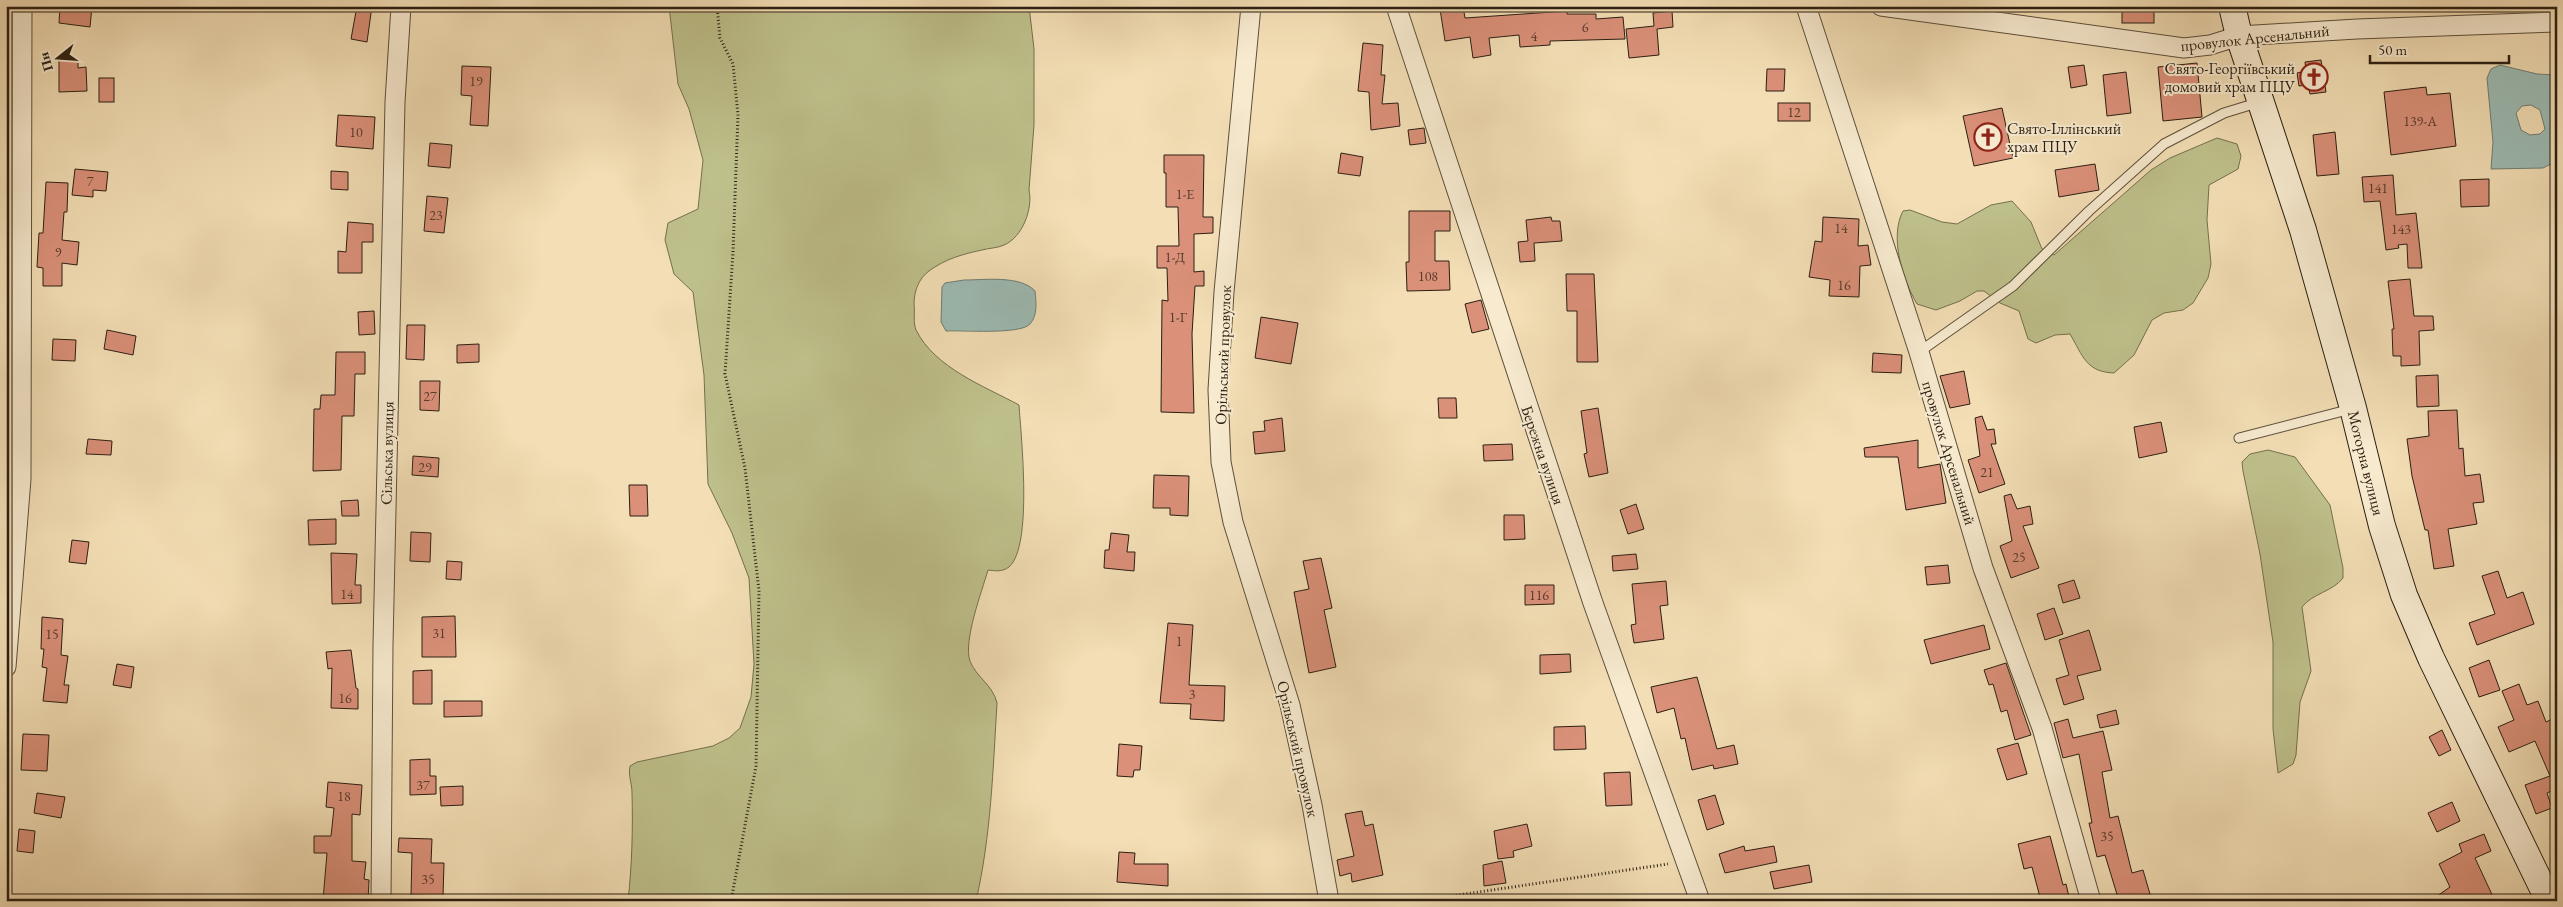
<svg xmlns="http://www.w3.org/2000/svg" width="2563" height="907" viewBox="0 0 2563 907" font-family="'EB Garamond',serif">
<rect width="100%" height="100%" fill="#f3deb5"/>
<filter id="stains"><feTurbulence type="fractalNoise" baseFrequency=".004" numOctaves="4"/><feColorMatrix values="0 0 0 0 .2 0 0 0 0 .09 0 0 0 0 .02 0 0 0 .5 -.17"/></filter>
<radialGradient id="worn" r=".72"><stop offset=".6" stop-color="#630" stop-opacity="0"/><stop offset="1" stop-color="#630" stop-opacity=".3"/></radialGradient>
<g fill="#bec08b" stroke="#74704e">
<path d="M669,6H1029L1034,49V125L1029,190C1033,208 1023,237 1004,245C998,248 989,248 982,250C963,254 945,259 929,271C919,278 914,291 914,304C915,311 913,323 916,330C935,368 984,386 1019,405C1021,436 1033,546 1009,567C1002,572 996,571 988,570C982,591 963,641 970,661C976,677 993,685 997,703C993,769 991,836 976,901H628C632,865 633,829 632,793C632,783 628,776 630,766L637,762L713,746L729,738L740,728L751,697L754,664L749,578L732,533L708,484L704,375L693,292L674,274L665,240L668,223L698,209L703,160L689,109L678,84Z"/>
<path d="M2217,138L2237,144L2241,156L2238,169L2209,185L2207,220L2211,264L2208,278L2193,303L2183,310L2164,313L2152,320L2134,355L2114,373C2086,372 2083,356 2070,334L2055,335L2036,343L2028,339L2019,311L2000,303L1984,291H1977L1960,301L1936,310L1917,304C1903,280 1889,237 1903,211L1910,210L1942,222L1957,224L1991,205L2012,201L2031,222L2042,249L2054,255L2151,170L2170,158Z"/>
<path d="M2268,450L2295,457L2330,505L2343,568V578C2332,592 2313,593 2302,607L2311,671L2300,702L2296,755L2293,764L2278,773L2273,729V642L2260,554L2243,471L2242,462L2250,454Z"/>
</g>
<g fill="#9cbbb3" stroke="#6f7d73" fill-rule="evenodd">
<path d="M2500,65L2537,74L2557,75V161L2543,168L2491,169L2493,142L2487,78L2491,69ZM2531,105L2540,110L2545,129L2540,134L2530,135L2521,130L2516,113L2522,106Z"/>
<path d="M964,280C985,280 1020,275 1035,291C1036,302 1038,315 1030,324C1020,335 962,330 946,331L941,322L942,287L945,283Z"/>
</g>
<g fill="#da9079" stroke="#2b1f12">
<path d="M60,6H92L90,27L59,23Z"/>
<path d="M357,6H372L367,42L351,39Z"/>
<path d="M1463,6L1465,18L1567,11V14H1596V19L1623,17L1625,39L1550,41V45L1520,47L1519,35L1489,38L1491,55L1473,58L1470,37L1445,41L1440,9Z"/>
<rect x="2122" y="6" width="32" height="17"/>
<path d="M1672,11L1673,27L1657,29L1659,55L1629,58L1626,29L1654,26L1653,13Z"/>
<path d="M1363,43L1383,45L1381,75H1385L1382,104L1398,103L1400,126L1371,130L1369,92L1358,91Z"/>
<path d="M78,59V68L86,67L87,91L59,92V60Z"/>
<path d="M2321,60L2326,92L2310,94L2308,85L2299,86L2297,73L2306,71L2305,62Z"/>
<path d="M2197,63L2202,117L2163,121L2158,67Z"/>
<path d="M2084,65L2087,85L2071,88L2068,67Z"/>
<path d="M462,66L491,67L488,126L470,125L472,96L461,95Z"/>
<path d="M1767,69H1785L1784,91H1766Z"/>
<path d="M2126,72L2131,113L2107,116L2103,75Z"/>
<rect x="99" y="78" width="15" height="24"/>
<path d="M2426,87L2427,95L2450,93L2456,146L2391,155L2384,92Z"/>
<rect x="1778" y="103" width="32" height="18"/>
<path d="M2002,108L2013,158L1974,166L1963,116Z"/>
<path d="M338,115L375,117L373,149L336,146Z"/>
<path d="M1424,128L1426,143L1410,145L1408,130Z"/>
<path d="M2335,132L2339,174L2317,176L2313,135Z"/>
<path d="M430,143L452,145L450,168L428,166Z"/>
<path d="M1341,153L1363,157L1360,176L1338,173Z"/>
<path d="M1164,155H1204L1203,217H1213V233L1194,234V272L1204,271V286H1195L1192,334L1194,413L1161,412L1162,300L1168,301L1167,268H1157V246H1179L1178,207H1166V173H1164Z"/>
<path d="M2095,164L2099,190L2059,197L2055,170Z"/>
<path d="M75,169L108,172L106,191L93,190V197L72,195Z"/>
<path d="M331,171L348,172V190L331,189Z"/>
<path d="M2393,175L2396,215L2416,213L2422,268H2408L2407,244L2398,245L2399,248L2386,250L2380,201L2364,202L2362,177Z"/>
<path d="M2489,179V206L2461,207L2460,180Z"/>
<path d="M46,182L68,183L67,212H64L62,240L79,242L77,265L62,263V286H43V268L37,267L39,233H43Z"/>
<path d="M427,196L448,198L444,233L424,231Z"/>
<path d="M1409,211H1450V231H1435V261H1449L1450,290L1407,291L1406,262H1409Z"/>
<path d="M1551,217L1552,221H1560L1562,241L1534,243L1535,261L1520,262L1518,242L1528,241L1526,220Z"/>
<path d="M1823,217L1859,219L1858,246L1868,245L1871,265L1860,266L1859,297L1829,296L1830,280L1809,277L1815,241L1822,242Z"/>
<path d="M348,222L373,224V242H362V273H338V251L346,252Z"/>
<path d="M1566,274H1594L1598,362H1577V311H1567Z"/>
<path d="M2410,279L2414,316H2433L2434,330L2419,331L2420,365L2401,366V356H2393L2392,329H2394L2388,281Z"/>
<path d="M1481,300L1489,329L1472,333L1465,304Z"/>
<path d="M374,311L375,334L359,335L358,312Z"/>
<path d="M1261,317L1298,323L1291,364L1255,358Z"/>
<path d="M407,325H425L424,360L406,359Z"/>
<path d="M107,330L136,336L133,355L104,349Z"/>
<path d="M53,339L76,340L75,361L52,360Z"/>
<path d="M479,344V362L457,363V345Z"/>
<path d="M336,352H365V374H355L354,416H342L341,470L313,471L314,409H320L321,395H335Z"/>
<path d="M1873,353L1902,355L1901,373L1872,372Z"/>
<path d="M1964,371L1970,404L1950,408L1940,376Z"/>
<path d="M2438,375L2439,406L2417,407L2416,376Z"/>
<path d="M420,381H440L439,411L420,410Z"/>
<path d="M1438,398H1456L1457,418H1439Z"/>
<path d="M1598,408L1608,473L1589,477L1584,454L1587,453L1581,411Z"/>
<path d="M2457,410L2459,449L2463,448L2465,476L2480,474L2484,502L2473,503L2477,524L2448,529L2454,566L2434,569L2428,530H2425L2412,476L2407,439L2429,436L2428,411Z"/>
<path d="M1982,416L1987,430L1994,429L1996,444H1991L2005,484L1979,493L1968,460L1980,456L1975,418Z"/>
<path d="M1282,418L1285,451L1255,454L1253,432L1265,431L1264,421Z"/>
<path d="M2161,422L2167,452L2139,458L2134,427Z"/>
<path d="M88,439L112,441L111,455L86,454Z"/>
<path d="M1918,440V468L1940,464L1946,503L1906,510L1898,457H1865L1864,448Z"/>
<path d="M1512,444L1513,460L1484,461L1483,445Z"/>
<path d="M413,456L439,458L438,477L412,475Z"/>
<path d="M1154,475L1189,476L1188,516L1170,515V508H1153Z"/>
<path d="M629,485H647L648,516H630Z"/>
<path d="M2011,494L2017,509L2030,506L2033,524L2023,526L2039,568L2011,578L2000,546L2012,541L2004,496Z"/>
<path d="M358,500L359,516H342L341,501Z"/>
<path d="M1636,504L1644,529L1628,534L1620,510Z"/>
<path d="M1504,515H1524L1525,539L1504,540Z"/>
<path d="M336,519V544L309,545L308,520Z"/>
<path d="M411,532L431,533L430,562L410,561Z"/>
<path d="M1111,533L1129,535L1127,552H1135L1134,571L1104,568L1105,550H1109Z"/>
<path d="M72,540L89,542L86,564L69,562Z"/>
<path d="M331,553L357,554L355,585H361V603L332,604Z"/>
<path d="M1636,554L1638,569L1613,571L1612,556Z"/>
<path d="M1321,558L1332,608L1324,610L1336,667L1309,673L1294,592L1309,589L1303,561Z"/>
<path d="M447,561L462,562L461,580L446,579Z"/>
<path d="M1948,565L1950,583L1927,585L1925,567Z"/>
<path d="M2498,571L2507,598L2523,592L2534,624L2477,645L2469,623L2495,614L2482,576Z"/>
<path d="M2074,580L2080,598L2063,603L2058,585Z"/>
<path d="M1666,581L1668,605L1660,606L1664,639L1634,643L1631,625L1636,624L1632,584Z"/>
<path d="M1525,585H1554V604L1525,605Z"/>
<path d="M2054,608L2063,634L2045,640L2037,614Z"/>
<path d="M455,616L456,657H422V617Z"/>
<path d="M42,617L63,619L61,655L68,656L64,685H69L67,703L43,701L47,668L42,667L44,649H41Z"/>
<path d="M1168,623L1193,625L1189,685L1225,686L1224,721L1190,719L1191,704L1160,703Z"/>
<path d="M1984,625L1990,649L1931,664L1924,640Z"/>
<path d="M2089,630L2101,670L2077,676L2084,699L2064,705L2056,679L2069,675L2059,640Z"/>
<path d="M351,650L356,688L358,689V709L331,708L332,668L328,669L326,652Z"/>
<path d="M1570,654L1571,672L1540,674V655Z"/>
<path d="M2489,660L2500,690L2479,697L2469,668Z"/>
<path d="M2006,663L2031,735L2015,740L2007,710L2001,712L1993,684L1989,685L1984,670Z"/>
<path d="M117,664L134,667L131,688L113,685Z"/>
<path d="M432,670V704H413V671Z"/>
<path d="M1697,677L1717,749L1734,745L1738,764L1714,769L1713,765L1692,770L1685,738L1681,739L1674,708L1657,713L1651,687Z"/>
<path d="M2519,684L2527,705L2538,701L2546,722L2557,717V791L2556,789L2547,793L2552,808L2536,814L2525,785L2550,776L2535,741L2509,752L2498,727L2514,720L2502,691Z"/>
<path d="M444,701H482V716L444,717Z"/>
<path d="M2116,710L2119,724L2100,728L2097,715Z"/>
<path d="M2068,719L2073,738L2103,731L2112,770L2102,772L2110,818L2118,816L2132,873L2143,870L2152,901H2119L2105,855L2097,857L2089,823H2092L2079,754L2063,758L2054,723Z"/>
<path d="M1585,726L1586,749L1554,750V727Z"/>
<path d="M2442,730L2451,750L2439,756L2429,737Z"/>
<path d="M23,734L49,735L47,771L21,770Z"/>
<path d="M2018,743L2027,774L2007,780L1997,749Z"/>
<path d="M1119,744L1142,746L1140,770H1134L1133,777L1117,776Z"/>
<path d="M430,759V776H436V794L410,795V760Z"/>
<path d="M1630,772L1632,805L1606,806L1604,773Z"/>
<path d="M328,782L362,785L360,815L352,814V861L366,862L364,879L369,880L368,901L323,900L327,853H314V836H331L334,808L326,807Z"/>
<path d="M463,786V805L441,806L440,787Z"/>
<path d="M37,793L65,797L61,818L34,813Z"/>
<path d="M1715,795L1724,824L1707,830L1698,800Z"/>
<path d="M2452,802L2460,821L2437,832L2428,813Z"/>
<path d="M1362,811L1365,826L1373,824L1383,875L1352,882L1351,873L1340,876L1337,860L1354,856L1345,814Z"/>
<path d="M1527,824L1532,846L1513,851L1514,857L1498,859L1494,831Z"/>
<path d="M19,829L35,831L33,853L17,851Z"/>
<path d="M2484,834L2491,851L2475,858L2495,901H2430L2450,887L2439,864L2462,852L2459,844Z"/>
<path d="M2050,836L2063,885L2066,884L2070,901H2041L2032,867L2024,869L2018,844Z"/>
<path d="M399,838L432,839L431,863H444L443,896L411,895L412,853L398,852Z"/>
<path d="M1744,846L1745,851L1774,846L1777,862L1725,873L1719,854Z"/>
<path d="M1119,852L1135,853L1134,864H1168V886L1117,882Z"/>
<path d="M1502,861L1506,883L1484,886L1483,865Z"/>
<path d="M1809,865L1812,882L1774,889L1770,872Z"/>
</g>
<g fill="none" stroke-linecap="round" stroke-linejoin="round">
<g stroke="#5d4f3b" stroke-width="11">
<g id="lane">
<path d="M1919,352L2013,286L2089,211L2164,144L2224,113L2260,102"/>
<path d="M2239,438L2351,409"/>
</g>
</g>
<g stroke="#5d4f3b" stroke-width="21">
<g id="street">
<path d="M1251,6L1224,292L1218,390L1221,462L1233,522L1290,705L1312,805L1329,901"/>
<path d="M1396,6L1593,603L1700,901"/>
<path d="M1806,6L1919,352L1983,568L2042,728L2091,901"/>
<path d="M1881,6L2184,48L2210,45L2239,36L2357,29L2557,22"/>
<path d="M6,667L21,479L22,6"/>
<path d="M381,901L383,645L395,102L401,6"/>
</g>
</g>
<g stroke="#2b1f12" stroke-width="28">
<path id="secondary" d="M2232,6L2239,36L2303,230L2353,408L2382,526L2404,595L2431,658L2549,901"/>
</g>
<g stroke="#2b1f12" stroke-width="3" stroke-dasharray="1 2.5" stroke-linecap="butt">
<path d="M717,6L720,38L733,64L738,115L733,252L725,374L745,468L759,591L756,766L731,901"/>
<path d="M1418,901L1668,864"/>
</g>
<use href="#lane" stroke="#f7eacf" stroke-width="9"/>
<use href="#street" stroke="#f7eacf" stroke-width="19"/>
<use href="#secondary" stroke="#f7eacf" stroke-width="26"/>
</g>
<defs>
<g id="church-ring" transform="scale(1.4375)"><circle r="9.5" fill="#f7eacf" stroke="#8f2418" stroke-width="1.5"/><path d="M-1.2-6h2.4v3.5h3.3v2.4h-3.3V6h-2.4V-.1h-3.3v-2.4h3.3Z" fill="#8f2418"/></g>
</defs>
<g fill-rule="evenodd">
<use href="#church-ring" x="2314" y="77"/>
<use href="#church-ring" x="1988" y="137"/>
</g>
<g text-anchor="middle" dominant-baseline="central" stroke-width="4" stroke-linejoin="round" paint-order="stroke">
<g font-size="14" fill="#573b2c">
<text x="1585" y="27">6</text>
<text x="1534" y="36">4</text>
<text x="476" y="81">19</text>
<text x="1794" y="112">12</text>
<text x="2420" y="121">139-А</text>
<text x="356" y="132">10</text>
<text x="90" y="181">7</text>
<text x="2378" y="188">141</text>
<text x="1185" y="194">1-Е</text>
<text x="436" y="215">23</text>
<text x="1841" y="228">14</text>
<text x="2401" y="229">143</text>
<text x="58" y="252">9</text>
<text x="1175" y="257">1-Д</text>
<text x="1428" y="276">108</text>
<text x="1844" y="285">16</text>
<text x="1178" y="317">1-Г</text>
<text x="430" y="396">27</text>
<text x="425" y="467">29</text>
<text x="1987" y="472">21</text>
<text x="2019" y="557">25</text>
<text x="347" y="594">14</text>
<text x="1539" y="595">116</text>
<text x="439" y="633">31</text>
<text x="52" y="634">15</text>
<text x="1179" y="641">1</text>
<text x="1192" y="694">3</text>
<text x="345" y="698">16</text>
<text x="423" y="785">37</text>
<text x="344" y="796">18</text>
<text x="2107" y="836">35</text>
<text x="428" y="879">35</text>
</g>
<g font-size="16" fill="#2b1f12" stroke="#f7eacf">
<text transform="translate(2255 38) rotate(-6)">провулок Арсенальний</text>
<text transform="translate(1223 355) rotate(-88)">Орільський провулок</text>
<text transform="translate(387 453) rotate(-89)">Сільська вулиця</text>
<text transform="translate(1949 453) rotate(73)">провулок Арсенальний</text>
<text transform="translate(1543 455) rotate(71)">Бережна вулиця</text>
<text transform="translate(2366 463) rotate(76)">Моторна вулиця</text>
<text transform="translate(1298 749) rotate(77)">Орільський провулок</text>
</g>
<g font-size="16" fill="#2b1f12" stroke="#f7eacf" text-anchor="end">
<text x="2295" y="68">Свято-Георгіївський<tspan x="2295" dy="18">домовий храм ПЦУ</tspan></text>
<text x="2007" y="128" text-anchor="start">Свято-Іллінський<tspan x="2007" dy="18">храм ПЦУ</tspan></text>
</g>
</g>
<rect width="2563" height="907" fill="none" stroke="#f3deb5" stroke-width="25"/>
<rect x="8" y="8" width="2548" height="892" fill="none" stroke="#2b1f12" stroke-width="2.5"/>
<rect x="12" y="12" width="2538" height="882" fill="none" stroke="#2b1f12"/>
<g transform="translate(58 58) rotate(253)" stroke="#f7eacf" stroke-width="4" paint-order="stroke">
<path d="M0-4L9 19L0 12L-9 19Z" fill="#2b1f12"/>
<text y="-8" font-size="14" font-weight="bold" text-anchor="middle" fill="#2b1f12">Пн</text>
</g>
<path d="M2370 55v8h139v-8" fill="none" stroke="#2b1f12" stroke-width="2.5"/>
<text x="2378" y="55" font-size="15" fill="#2b1f12" stroke="#f7eacf" stroke-width="4" paint-order="stroke">50 m</text>
<rect width="100%" height="100%" filter="url(#stains)"/>
<rect width="100%" height="100%" fill="url(#worn)"/>
</svg>
